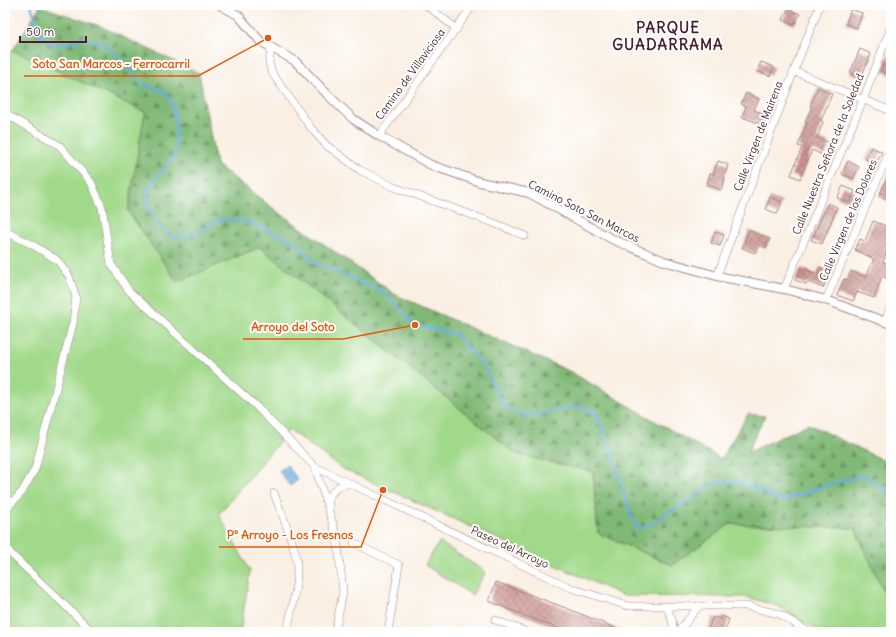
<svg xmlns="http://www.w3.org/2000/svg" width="896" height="637" viewBox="0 0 896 637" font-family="Delius,sans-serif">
<defs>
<pattern id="forest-firs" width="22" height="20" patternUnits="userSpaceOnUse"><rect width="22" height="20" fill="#80b976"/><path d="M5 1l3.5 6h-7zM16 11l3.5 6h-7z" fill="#6b9661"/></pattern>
<pattern id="building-cross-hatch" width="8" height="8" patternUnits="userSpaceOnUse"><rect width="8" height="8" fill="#cb958e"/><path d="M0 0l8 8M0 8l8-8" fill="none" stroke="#a77974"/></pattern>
</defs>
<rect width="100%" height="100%" fill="#fff"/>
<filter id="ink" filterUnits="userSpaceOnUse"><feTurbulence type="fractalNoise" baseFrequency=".025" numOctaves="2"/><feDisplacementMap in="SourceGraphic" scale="8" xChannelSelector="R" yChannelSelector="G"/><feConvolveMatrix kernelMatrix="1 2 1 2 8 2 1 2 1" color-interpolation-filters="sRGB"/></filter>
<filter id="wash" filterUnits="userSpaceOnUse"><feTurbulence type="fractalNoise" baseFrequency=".012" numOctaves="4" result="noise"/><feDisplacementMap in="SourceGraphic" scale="16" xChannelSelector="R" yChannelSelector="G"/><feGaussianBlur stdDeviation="0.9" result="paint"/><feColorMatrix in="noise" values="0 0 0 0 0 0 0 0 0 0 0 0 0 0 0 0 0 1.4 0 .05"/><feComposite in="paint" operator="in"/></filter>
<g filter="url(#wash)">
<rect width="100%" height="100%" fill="#faefe2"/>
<g fill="#a1d98a" stroke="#767c5a">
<path d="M13,50L145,112L128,211L177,281L260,247L516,454L593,472L598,533L672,565L730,524L855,528L891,608V632H821L778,606L747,597L624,596L343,469L289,430L219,514L250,571L240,632H5V52Z"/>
<path d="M439,542L486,572L472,595L425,565Z"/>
</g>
<path fill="url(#forest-firs)" stroke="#656c50" d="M40,6L100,26L199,73L216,164L274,209L396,295L569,371L721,459L748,414L765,416L747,453L808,424L891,464V608L855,528L730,524L672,565L598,533L593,472L516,454L260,247L177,282L128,211L145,112L13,50Z"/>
<path fill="#6aaddf" stroke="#5a6685" d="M287,465L298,480L290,486L279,471Z"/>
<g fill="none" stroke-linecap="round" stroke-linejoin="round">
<path stroke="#6aaddf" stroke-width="2.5" d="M31,5L42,38L58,45L86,38L108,46L143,85L165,92L172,103L176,126L175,155L149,187L146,204L157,225L172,237L197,234L219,219L244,221L292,240L315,263L383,291L415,325L455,334L482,364L506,409L529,416L581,406L596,413L610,446L628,507L636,528L648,526L718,481L742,482L782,501L823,486L864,475L891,495"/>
</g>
<g id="blocks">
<g fill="url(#building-cross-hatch)">
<path d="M788,9L800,14L794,25L783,20Z"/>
<path d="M851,9L862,13L857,28L846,24Z"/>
<path d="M860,49L871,54L861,77L850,73Z"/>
<path d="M886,58L891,60V75L881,71Z"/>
<path d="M761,62L774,67L770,76L757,71Z"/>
<path d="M818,87L832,94L821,120L823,122L817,138L830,143L825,156L812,150L800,179L791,175L802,147L798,146L807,123L805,122L812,107L810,106Z"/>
<path d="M746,93L759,99L754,110L768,116L764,125L742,117L746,106L741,104Z"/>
<path d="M871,147L882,152L876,164L865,159Z"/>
<path d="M718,161L728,165L724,178H725L721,190L707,184L710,173L713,174Z"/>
<path d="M848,161L859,167L853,179L842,174Z"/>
<path d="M891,168V201L879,196Z"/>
<path d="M843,186L855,191L850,203L837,198Z"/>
<path d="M770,197L782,202L777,214L766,209Z"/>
<path d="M828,203L837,207L822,244L811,240Z"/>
<path d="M873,221L886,226L885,228L891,231V241L883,262L891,265V272L888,279L882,276L874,298L857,292L853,301L837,295L844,279L847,280L851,271L866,277L874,259L855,250L860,239L865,241Z"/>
<path d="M749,230L770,239L766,248L759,245L755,253L742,248Z"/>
<path d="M715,232L724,235L720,246L711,243Z"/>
<path d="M820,267L830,272L823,288L808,282L806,284L795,280L801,268L817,274Z"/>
<path d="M496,582L571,610L625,632H568L518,613L489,601Z"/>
<path d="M722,616L729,619L725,632H707L713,617L721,619Z"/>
</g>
</g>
</g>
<g filter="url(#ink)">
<use href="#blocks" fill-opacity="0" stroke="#a28786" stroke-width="1"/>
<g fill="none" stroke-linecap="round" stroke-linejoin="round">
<g stroke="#a28786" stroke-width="8">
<g id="minor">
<path d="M426,5L457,29"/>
<path d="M271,48L269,63L272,73L311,128L326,145L360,170L394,187L494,223L525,236"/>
<path d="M794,71L891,111"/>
<path d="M5,114L11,117L60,146L91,182L102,207L111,264L129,291L257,407L315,467L571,588L628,606H746L779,614L809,632"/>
<path d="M379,136L473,5"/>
<path d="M5,231L31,244L57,260L69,276L76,297L73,323L35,469L22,492L5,510"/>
<path d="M717,276L794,71L820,5"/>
<path d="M784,289L863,100L891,27"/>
<path d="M826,300L891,148"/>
<path d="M885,322L891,305"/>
<path d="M315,467L337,537L343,592L335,632"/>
<path d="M274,493C281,514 295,542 297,564C298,587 291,610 287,632"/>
<path d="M329,506L328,498C335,489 338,484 350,484"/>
<path d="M354,543L399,565L388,632"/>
<path d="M5,545L11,554L93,632"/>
<path d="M667,607L672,620L674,632"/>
<path d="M495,620L527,632"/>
<path d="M678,632L699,606"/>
</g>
</g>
<g stroke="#a28786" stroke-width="10">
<path id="tertiary" d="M220,5L238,15L260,41L295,61L330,97L353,119L379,136L431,165L480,182L529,193L612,239L664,261L717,276L784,289L826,300L891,324"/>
</g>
<use href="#minor" stroke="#fff" stroke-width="7"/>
<use href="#tertiary" stroke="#fff" stroke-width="8"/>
</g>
</g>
<g text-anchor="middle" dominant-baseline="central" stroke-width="4" stroke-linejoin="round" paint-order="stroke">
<g font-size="11" fill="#4a1f2b" stroke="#fff">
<text transform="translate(410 74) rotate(-54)">Camino de Villaviciosa</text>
<text transform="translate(758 136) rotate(-69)">Calle Virgen de Mairena</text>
<text transform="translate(828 154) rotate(-68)">Calle Nuestra Señora de la Soledad</text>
<text transform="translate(584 211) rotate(27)">Camino Soto San Marcos</text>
<text transform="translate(848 220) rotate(-67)">Calle Virgen de los Dolores</text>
<text transform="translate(510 547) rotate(25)">Paseo del Arroyo</text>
</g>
<g font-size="15" font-weight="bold" letter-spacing="1" fill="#4a1f2b" stroke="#fff">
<text x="668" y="27">PARQUE<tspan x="668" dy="17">GUADARRAMA</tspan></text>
</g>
</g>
<path fill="none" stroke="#e8590c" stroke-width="1.5" d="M268 38L198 76H24M415 325L343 339H243M383 490L361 547H219"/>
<g fill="#e8590c" stroke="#fff" stroke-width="1.5">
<circle cx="268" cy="38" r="4"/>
<circle cx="415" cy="325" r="4"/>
<circle cx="383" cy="490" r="4"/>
</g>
<g font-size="12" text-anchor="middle" font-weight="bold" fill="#e8590c" stroke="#fff" stroke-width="4" stroke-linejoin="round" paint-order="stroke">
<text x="111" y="68">Soto San Marcos - Ferrocarril</text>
<text x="293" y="331">Arroyo del Soto</text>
<text x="290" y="539">Pº Arroyo - Los Fresnos</text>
</g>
<rect width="896" height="637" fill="none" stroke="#fff" stroke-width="20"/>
<path d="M20 36v6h66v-6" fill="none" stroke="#4a1f2b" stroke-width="2"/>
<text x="26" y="36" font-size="12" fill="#4a1f2b" stroke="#ffffff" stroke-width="3" paint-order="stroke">50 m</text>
</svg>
